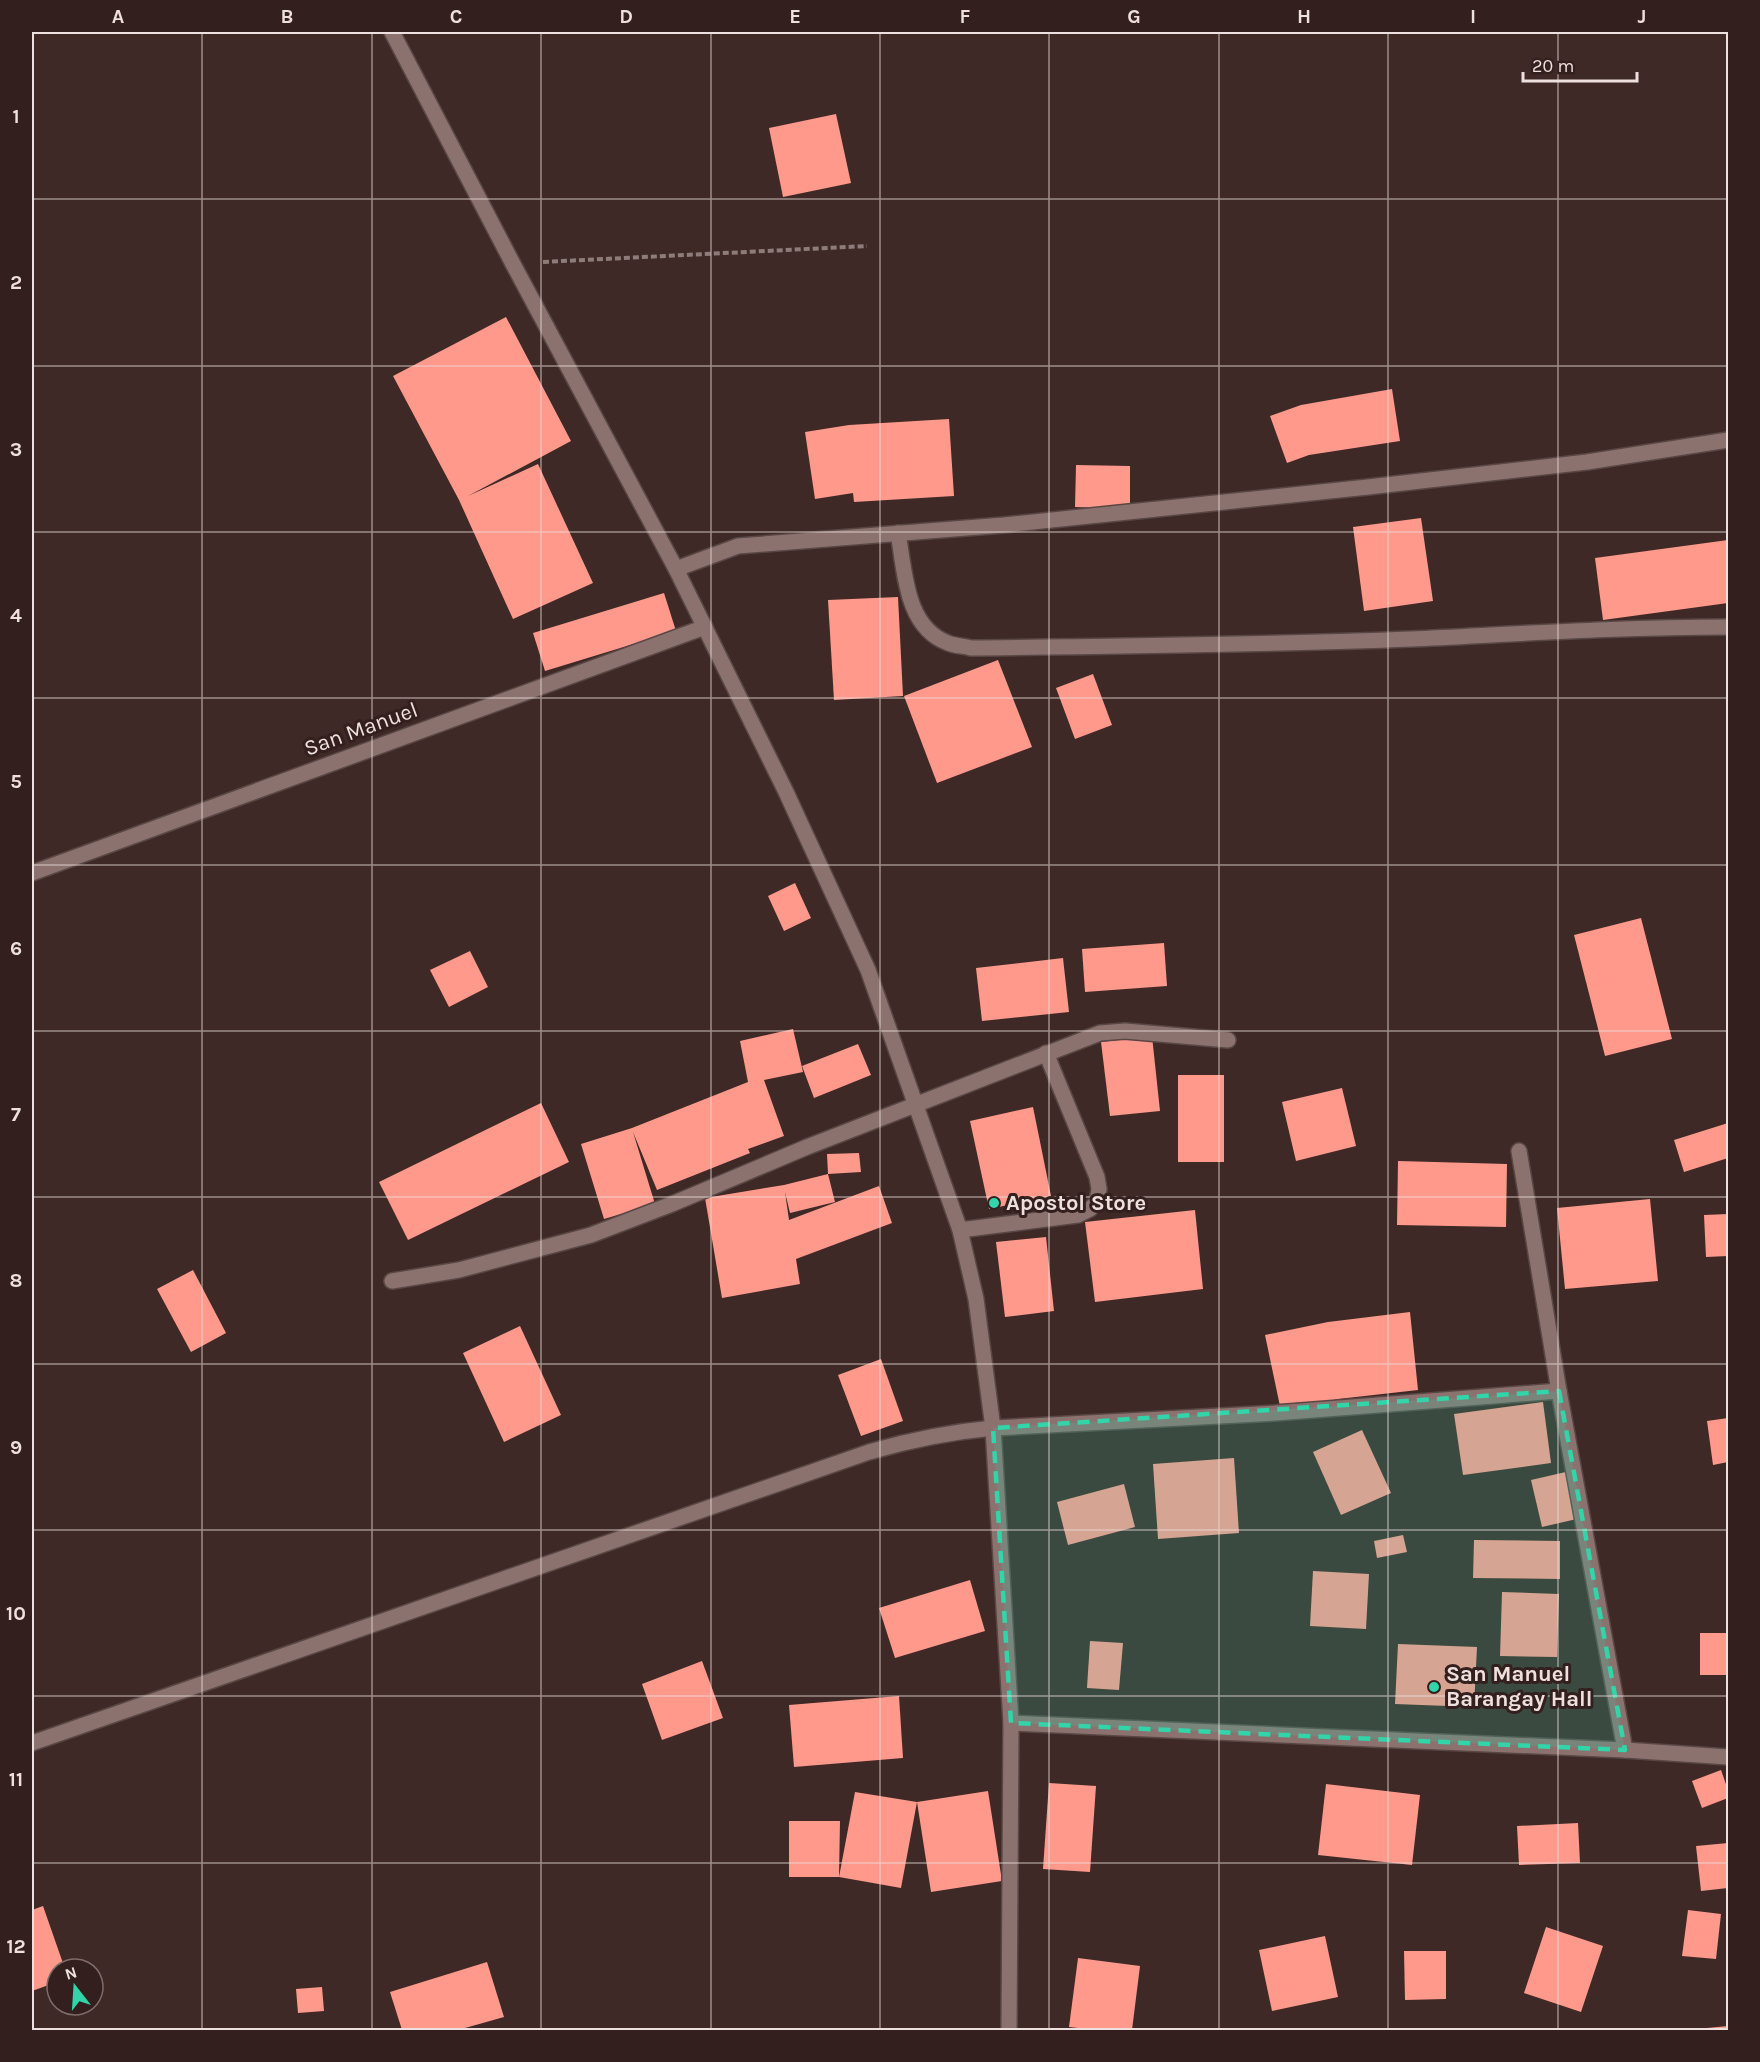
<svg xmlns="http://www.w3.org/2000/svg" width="1760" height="2062" viewBox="0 0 1760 2062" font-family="Karla,sans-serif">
<rect width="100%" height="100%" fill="#3e2926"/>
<g fill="#fe998c">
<path d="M836,114L851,183L783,197L769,128Z"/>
<path d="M506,317L571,441L468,496L538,464L593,583L513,619L459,500L393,376Z"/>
<path d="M1392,389L1400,441L1309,455L1287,463L1270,416L1301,405Z"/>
<path d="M949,419L954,496L854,502L853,493L815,499L805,432L849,425Z"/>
<path d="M1076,465L1130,466V509L1075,507Z"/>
<path d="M1421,518L1433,601L1364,611L1353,527Z"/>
<path d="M1728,540V603L1603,620L1595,558Z"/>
<path d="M664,593L676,631L545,671L533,633Z"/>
<path d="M898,597L903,696L834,700L828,600Z"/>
<path d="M998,660L1032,747L937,783L904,696Z"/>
<path d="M1093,674L1112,725L1075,739L1056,688Z"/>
<path d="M795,883L811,918L784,931L768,896Z"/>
<path d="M1641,918L1672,1039L1605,1056L1574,935Z"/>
<path d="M1164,943L1167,986L1085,992L1082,949Z"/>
<path d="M470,951L488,987L449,1007L430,970Z"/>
<path d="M1063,958L1069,1012L982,1021L976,968Z"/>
<path d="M793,1029L803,1072L764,1080L784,1136L748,1149L750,1153L657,1190L633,1132L655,1204L604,1219L581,1144L632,1128L748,1082L740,1041Z"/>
<path d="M1152,1036L1160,1111L1110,1116L1101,1042Z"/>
<path d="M858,1044L871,1075L814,1098L802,1066Z"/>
<rect x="1178" y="1075" width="46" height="87"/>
<path d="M1342,1088L1356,1146L1296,1161L1282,1102Z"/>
<path d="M541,1103L569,1162L408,1240L379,1182Z"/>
<path d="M1033,1107L1051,1196L989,1209L970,1121Z"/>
<path d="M1728,1123V1158L1684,1172L1674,1140Z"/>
<path d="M859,1153L861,1172L828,1174L827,1154Z"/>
<path d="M1398,1161L1507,1164L1506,1227L1397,1225Z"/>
<path d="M828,1174L835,1202L790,1213L785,1192L789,1220L879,1186L892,1223L796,1259L800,1284L722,1298L705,1198L784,1185Z"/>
<path d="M1650,1199L1658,1281L1565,1289L1557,1208Z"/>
<path d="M1195,1210L1203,1289L1095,1302L1085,1222Z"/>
<path d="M1728,1214V1256L1706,1257L1704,1215Z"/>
<path d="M1046,1237L1054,1311L1005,1317L996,1242Z"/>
<path d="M193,1270L226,1333L191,1352L157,1289Z"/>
<path d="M1410,1312L1418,1390L1338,1399L1281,1411L1265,1335L1328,1322Z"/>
<path d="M520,1326L561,1415L504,1442L463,1353Z"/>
<path d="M881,1359L903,1421L861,1436L838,1375Z"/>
<path d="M1543,1402L1551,1463L1463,1475L1454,1414Z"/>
<path d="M1728,1418V1462L1713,1465L1707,1421Z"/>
<path d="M1362,1430L1391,1493L1341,1515L1313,1452Z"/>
<path d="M1234,1458L1239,1533L1158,1539L1153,1464Z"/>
<path d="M1570,1471L1581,1518L1542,1527L1531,1480Z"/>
<path d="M1124,1484L1135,1527L1068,1545L1057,1502Z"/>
<path d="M1403,1535L1407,1552L1377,1558L1374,1541Z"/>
<path d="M1474,1540L1560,1541V1579L1473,1578Z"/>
<path d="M1313,1571L1369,1574L1366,1629L1310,1626Z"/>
<path d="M970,1580L985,1631L895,1658L879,1608Z"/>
<path d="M1502,1592L1559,1594L1557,1657L1500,1656Z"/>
<rect x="1700" y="1633" width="28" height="42"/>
<path d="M1090,1641L1123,1643L1119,1690L1087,1688Z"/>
<path d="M1398,1644L1477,1647L1474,1707L1395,1704Z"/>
<path d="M702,1661L723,1718L662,1740L642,1684Z"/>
<path d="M899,1696L903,1758L794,1767L789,1705Z"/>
<path d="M1721,1770L1728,1790V1798L1702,1808L1692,1781Z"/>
<path d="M1049,1783L1096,1786L1090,1872L1043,1869Z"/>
<path d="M1326,1784L1420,1795L1412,1865L1318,1855Z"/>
<path d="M988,1791L1002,1881L931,1892L917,1802L901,1888L839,1877H789V1821H840L839,1877L855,1792L917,1802Z"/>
<path d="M1578,1823L1580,1863L1519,1865L1517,1826Z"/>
<path d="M1728,1843V1888L1701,1891L1696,1846Z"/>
<path d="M43,1906L65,1969H57V1982L32,1991V1910Z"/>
<path d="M1688,1910L1721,1914L1716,1959L1682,1956Z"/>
<path d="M1546,1927L1603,1946L1581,2012L1524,1993Z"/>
<path d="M1325,1936L1338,1997L1272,2011L1259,1950Z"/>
<path d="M1404,1951H1446V1999L1405,2000Z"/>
<path d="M1078,1958L1140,1966L1132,2030H1096L1069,2027Z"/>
<path d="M487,1962L504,2017L458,2030H402L390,1992Z"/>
<path d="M322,1987L324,2011L298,2013L296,1989Z"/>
<path d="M1728,2026V2030H1696V2029Z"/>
</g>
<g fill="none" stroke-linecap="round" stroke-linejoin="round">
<g stroke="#594745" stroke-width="18">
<g id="minor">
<path d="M392,32L513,264L676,569L786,792L868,970L960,1230L976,1299L993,1428L1011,1723L1009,2030"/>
<path d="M898,533C905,571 905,627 948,643C955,646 964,646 971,648C1118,646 1265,645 1411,639C1517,634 1622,627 1728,627"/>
<path d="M676,569L738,546L1004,525L1368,487L1587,462L1728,440"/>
<path d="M32,873L705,627"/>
<path d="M1519,1151L1559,1391L1625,1750"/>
<path d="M960,1230L1078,1215L1090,1209L1097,1202L1099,1189L1097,1177L1046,1053"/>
<path d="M392,1281L459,1270L591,1235L672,1204L807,1147L1100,1033L1125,1031L1228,1040"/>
<path d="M1011,1723L1625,1750L1728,1757"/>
<path d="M32,1743L869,1452C910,1440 950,1432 993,1428L1275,1413L1559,1391"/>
</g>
</g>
<path stroke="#8e7c7a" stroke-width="4" stroke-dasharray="6 3" stroke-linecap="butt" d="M543,262L867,246"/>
<use href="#minor" stroke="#8b726f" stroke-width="15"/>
</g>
<path fill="#32d4a9" fill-opacity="0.2" stroke="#32d4a9" stroke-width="4.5" stroke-dasharray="12 8" stroke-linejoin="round" d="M1559,1391L1625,1750L1011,1723L993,1428Z"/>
<path fill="none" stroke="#eee0de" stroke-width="1.5" stroke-opacity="0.55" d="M202,32V2030M372,32V2030M541,32V2030M711,32V2030M880,32V2030M1049,32V2030M1219,32V2030M1388,32V2030M1558,32V2030M32,199H1728M32,366H1728M32,532H1728M32,698H1728M32,865H1728M32,1031H1728M32,1197H1728M32,1364H1728M32,1530H1728M32,1696H1728M32,1863H1728"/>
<g fill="#32d4a9" stroke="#331f1d" stroke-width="2">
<circle cx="994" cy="1203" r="6"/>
<circle cx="1434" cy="1687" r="6"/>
</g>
<g text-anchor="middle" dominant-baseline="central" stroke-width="6" stroke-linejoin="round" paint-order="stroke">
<g font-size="22" fill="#eee0de" stroke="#331f1d">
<text transform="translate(361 729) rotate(-20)">San Manuel</text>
</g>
<g font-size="22" font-weight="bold" fill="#eee0de" stroke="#331f1d" text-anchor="start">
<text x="1006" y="1203">Apostol Store</text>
<text x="1446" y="1674">San Manuel<tspan x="1446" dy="25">Barangay Hall</tspan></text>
</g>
</g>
<rect width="1760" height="2062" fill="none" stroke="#331f1d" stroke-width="66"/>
<g transform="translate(75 1987) rotate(343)"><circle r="28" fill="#331f1d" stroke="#7e6c6a" stroke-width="1.5"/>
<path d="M0-4.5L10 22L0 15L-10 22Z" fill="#32d4a9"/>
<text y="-9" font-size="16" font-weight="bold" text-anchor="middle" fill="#eee0de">N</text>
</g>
<path d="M1523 72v9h114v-9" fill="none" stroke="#eee0de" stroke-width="3"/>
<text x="1532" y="72" font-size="18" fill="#eee0de" stroke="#331f1d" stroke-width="4.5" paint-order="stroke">20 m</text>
<rect x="33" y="33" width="1694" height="1996" fill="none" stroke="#eee0de" stroke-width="2"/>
<g font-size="20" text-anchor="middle" font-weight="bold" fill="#eee0de">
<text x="118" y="23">A</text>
<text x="287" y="23">B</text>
<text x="456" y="23">C</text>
<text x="626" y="23">D</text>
<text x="795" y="23">E</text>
<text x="965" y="23">F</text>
<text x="1134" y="23">G</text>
<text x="1304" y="23">H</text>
<text x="1473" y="23">I</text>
<text x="1642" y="23">J</text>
<text x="16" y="123">1</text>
<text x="16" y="289">2</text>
<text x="16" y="456">3</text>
<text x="16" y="622">4</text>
<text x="16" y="788">5</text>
<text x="16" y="955">6</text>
<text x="16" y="1121">7</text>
<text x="16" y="1287">8</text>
<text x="16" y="1454">9</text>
<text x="16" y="1620">10</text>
<text x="16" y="1786">11</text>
<text x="16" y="1953">12</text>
</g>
</svg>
